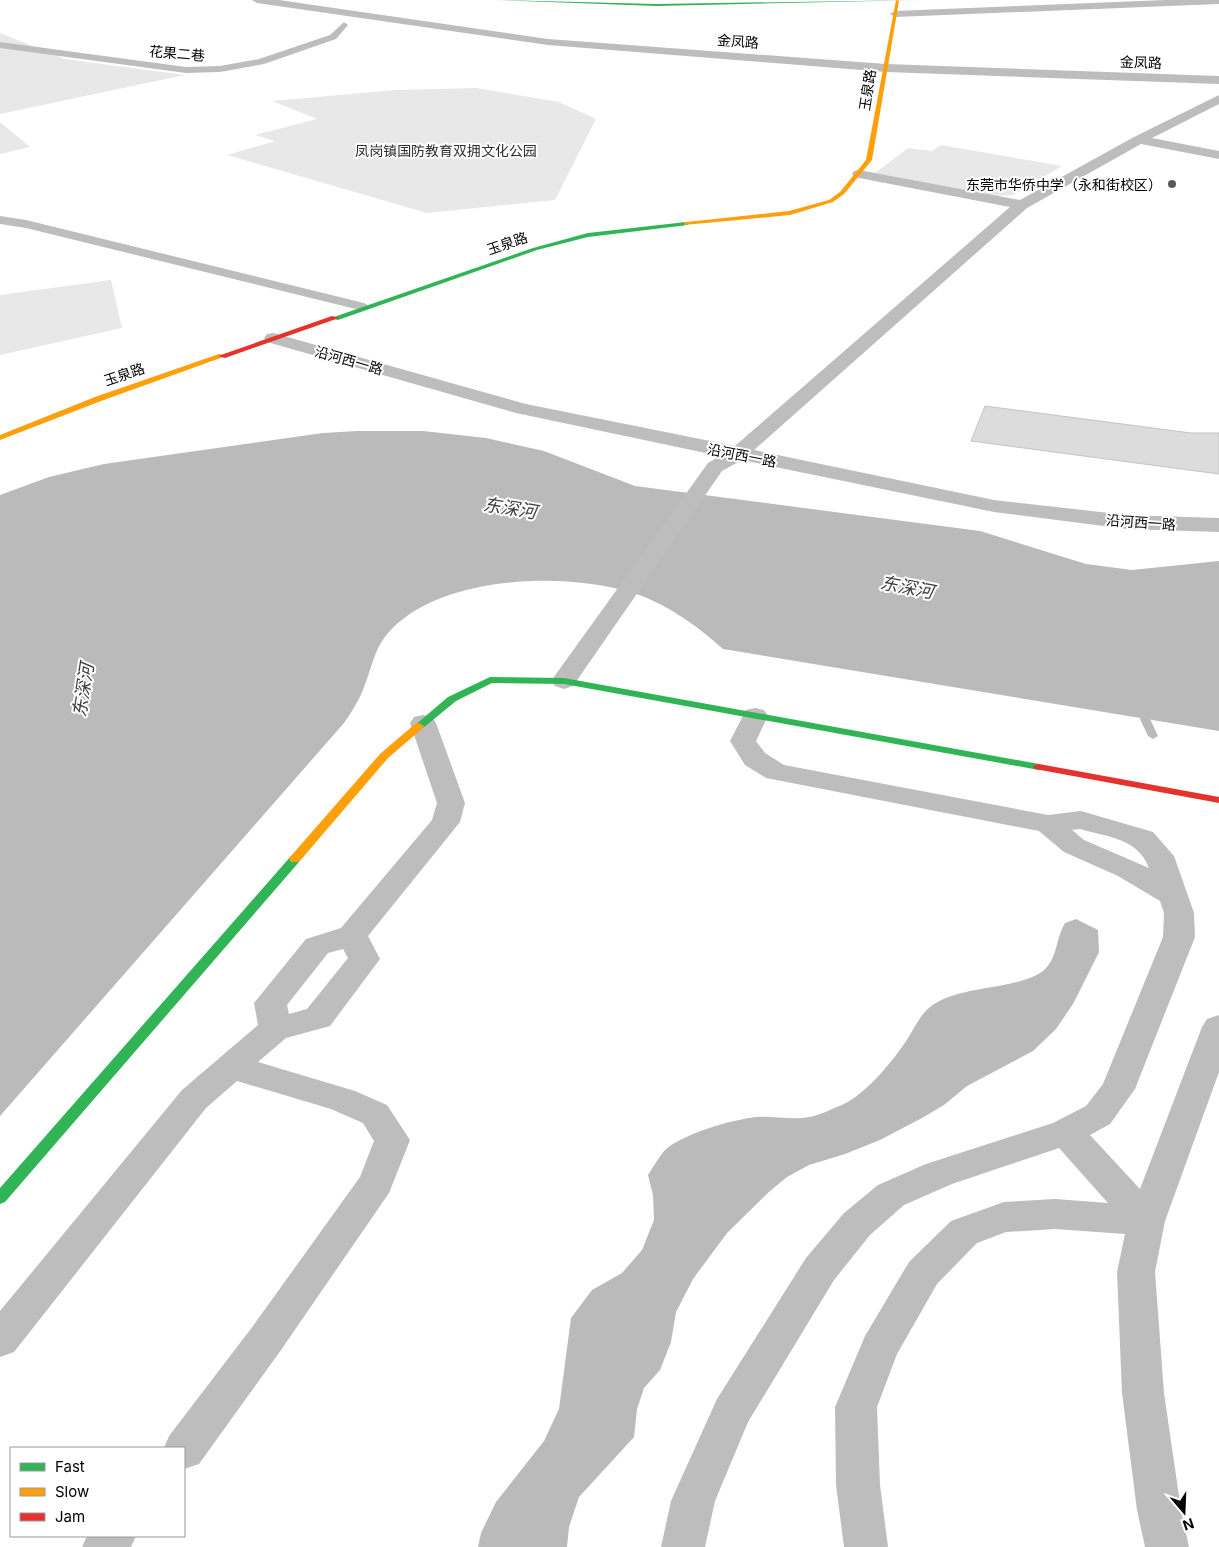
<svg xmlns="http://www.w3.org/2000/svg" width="1219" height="1547" viewBox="0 0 1219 1547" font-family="Inter,'Noto Sans SC',sans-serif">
<rect width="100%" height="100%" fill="#fff"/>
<g fill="#e8e8e8">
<path d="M0,33L65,59L185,75L0,114Z"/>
<path d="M476,88L559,102L596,119L555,200L427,213L227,155L275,141L255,135L317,119L272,101L396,90Z"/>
<path d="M0,122L30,147L0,154Z"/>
<path d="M941,145L1062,166L1013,195L997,196L875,173L908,148L932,151Z"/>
<path d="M111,280L122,328L0,355V295Z"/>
</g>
<g fill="#bababa">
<path d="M357,431H423L486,438L544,451L635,486L980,531L1086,564L1132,570L1219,561V731L723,649C696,625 666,603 630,592C565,573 458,576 403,619C374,641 375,660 363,690C358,702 351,713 344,723L0,1116V495L49,477L104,464L323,433Z"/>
<path d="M1076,919L1098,930L1099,952L1073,1004L1056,1029L1033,1051L967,1086L944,1105L922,1118L880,1140L845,1154L809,1165L787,1177L770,1191L727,1233L693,1279L676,1312L671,1342L660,1370L644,1388L637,1409L634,1437L579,1497L569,1527L567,1547H478L481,1533L496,1502L544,1441L559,1409L571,1318L592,1290L622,1273L642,1250L654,1220L653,1195L648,1175C653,1167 659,1157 665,1150C682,1134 734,1119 757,1117C776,1116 796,1121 814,1116C823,1114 833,1108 842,1105C865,1095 895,1059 908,1038C915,1027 920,1015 930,1007C960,983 1026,991 1047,967C1058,953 1056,938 1065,923Z"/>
</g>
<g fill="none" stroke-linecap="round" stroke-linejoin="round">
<path fill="#bababa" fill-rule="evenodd" d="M1152,703L1157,706L1150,719L1158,736L1153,739L1148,736L1140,719L1148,704Z"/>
</g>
<path fill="#dcdcdc" stroke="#c4c4c4" d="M985,406L1191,433H1219V474L971,441Z"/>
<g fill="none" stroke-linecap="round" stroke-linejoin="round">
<g fill="#bdbdbd" fill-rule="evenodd">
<path d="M344,22L348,25L336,39L264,64L220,72L186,73L0,48V42L186,67L220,66L259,59L330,35Z"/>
<path d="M0,216L26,220L364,303L371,307L364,311L26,228L0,224Z"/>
</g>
<g fill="#bdbdbd" fill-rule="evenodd">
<path d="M252,0H279L548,39L886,64L1219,76V84L886,72L548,45L257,3Z"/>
<path d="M1166,0H1219V4L895,17L890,14L895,11Z"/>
<path d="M1219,95V104L1152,138L1219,151V159L1141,144L1027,208L754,450L994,500L1127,515L1219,518V532L1127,529L994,512L742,460L722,471L573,686L564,689L555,686L551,681L708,463L720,456L516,413L267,342L264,338L267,334L273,333L526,404L735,446L1010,207L859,178L854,177L852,174L854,171L859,170L1020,200L1134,137Z"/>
<path d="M755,708L764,710L768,716L756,741L765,753L784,765L1048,815L1081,811L1153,832L1174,856L1194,913L1195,937L1135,1089L1110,1124L1090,1135L1140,1189L1202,1027L1207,1019L1219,1015V1072L1165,1221L1155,1272L1164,1393L1181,1510L1189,1547H1145L1137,1510L1122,1393L1117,1272L1125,1234L1055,1229L1006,1232L977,1243L937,1284L897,1354L877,1407L880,1485L888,1547H844L836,1485L835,1407L865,1336L909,1262L951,1221L1004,1202L1055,1199L1108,1203L1059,1148L952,1184L904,1205L870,1235L834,1280L748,1422L715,1501L705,1547H661L671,1501L717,1399L806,1258L844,1213L878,1185L926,1164L1053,1123L1086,1106L1103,1084L1163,937L1164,913L1160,901L1118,876L1064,852L1039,831L766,778L745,765L730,741L746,710ZM1080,829C1107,837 1138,838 1149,868L1084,840L1072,830Z"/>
<path d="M423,715L432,717L436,723L465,803L460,822L368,936L380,959L330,1026L286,1038L258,1062L355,1091L387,1105L410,1140L389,1193L281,1350L199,1464L184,1469V1448H164L169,1436L253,1326L360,1177L374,1141L363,1123L331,1109L237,1081L206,1108L14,1352L0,1357V1311L182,1090L258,1025L254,1003L306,939L341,928L432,820L437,803L410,723L414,717ZM343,949L348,958L307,1009L289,1014L287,1005L328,953Z"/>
<path d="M87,1536H136L131,1547H82Z"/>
</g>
<g fill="#30b455" fill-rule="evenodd">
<path d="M497,0L656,4L921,0L656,6Z"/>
<path d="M686,222L688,223V225L588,237L537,250L338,320L331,318L533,248L588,233Z"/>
<path d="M490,677L564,678L1039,764L1045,767L1039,770L564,684L492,683L456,701L423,728H415L414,726L448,697Z"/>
<path d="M295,855L299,856L301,859L299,862L5,1202L0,1204V1188L291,856Z"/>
</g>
<g fill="#ff9f0a" fill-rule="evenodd">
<path d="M896,0L899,1L872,160L844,194L833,202L790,215L684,225V223L686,222L789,211L829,200L840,192L866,160Z"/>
<path d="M219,354L226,356L101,401L0,440V435L95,397Z"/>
<path d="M419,723L424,726L423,728L388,758L299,862H291L289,859L291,856L380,754L415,724Z"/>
</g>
<g fill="#e5322d" fill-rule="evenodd">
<path d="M332,316L339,318L225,358L218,356Z"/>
<path d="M1039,764L1219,797V803L1035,769L1033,767L1035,765Z"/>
</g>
</g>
<circle fill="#595959" stroke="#fff" stroke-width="2" cx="1172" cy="184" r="5"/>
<g text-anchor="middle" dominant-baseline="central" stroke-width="4" stroke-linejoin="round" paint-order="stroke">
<g font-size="14" fill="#000" stroke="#fff">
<text transform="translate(738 41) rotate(4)">金凤路</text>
<text transform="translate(177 53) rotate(5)">花果二巷</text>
<text transform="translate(1141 62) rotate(2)">金凤路</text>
<text transform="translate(867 90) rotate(-81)">玉泉路</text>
<text transform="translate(507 243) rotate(-19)">玉泉路</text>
<text transform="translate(349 360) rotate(16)">沿河西一路</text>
<text transform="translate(124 374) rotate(-19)">玉泉路</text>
<text transform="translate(742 455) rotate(11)">沿河西一路</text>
<text transform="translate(1141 522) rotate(4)">沿河西一路</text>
</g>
<g font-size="14" fill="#2d2d2d" stroke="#fff">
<text x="446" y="150">凤岗镇国防教育双拥文化公园</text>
</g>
<g font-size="14" fill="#000" stroke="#fff" text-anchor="end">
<text x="1162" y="184">东莞市华侨中学（永和街校区）</text>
</g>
<g font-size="18" font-style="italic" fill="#3e3e3e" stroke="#fff">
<text transform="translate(510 508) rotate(9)">东深河</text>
<text transform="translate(907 587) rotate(11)">东深河</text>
<text transform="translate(83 690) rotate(-81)">东深河</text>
</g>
</g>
<rect x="10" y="1447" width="175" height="90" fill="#ffffff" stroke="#999999"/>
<rect x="20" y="1463" width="25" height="8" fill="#30b455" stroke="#999999"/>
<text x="55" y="1472" font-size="15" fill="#000000">Fast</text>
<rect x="20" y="1488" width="25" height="8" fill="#ff9f0a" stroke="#999999"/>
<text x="55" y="1497" font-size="15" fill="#000000">Slow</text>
<rect x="20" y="1513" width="25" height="8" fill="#e5322d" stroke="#999999"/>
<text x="55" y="1522" font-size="15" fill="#000000">Jam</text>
<g transform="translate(1184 1512) rotate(161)" stroke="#ffffff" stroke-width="4" paint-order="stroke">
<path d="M0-4L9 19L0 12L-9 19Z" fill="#000000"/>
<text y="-8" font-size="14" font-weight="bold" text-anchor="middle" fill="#000000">N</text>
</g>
</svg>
